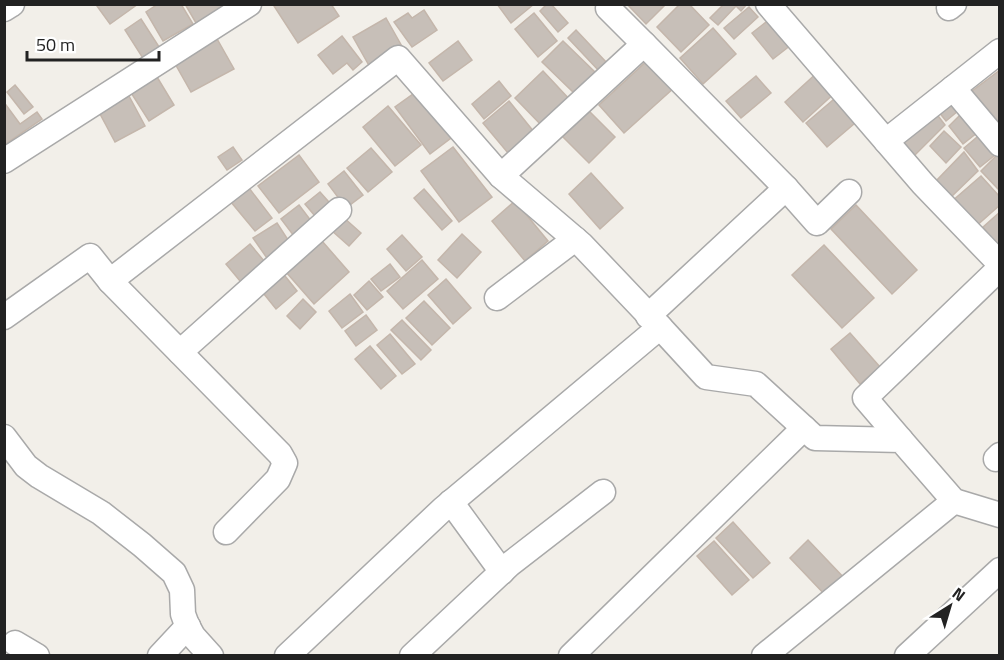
<svg xmlns="http://www.w3.org/2000/svg" width="1004" height="660" viewBox="0 0 1004 660" font-family="'Titillium Web',sans-serif">
<rect width="100%" height="100%" fill="#f2efe9"/>
<g fill="#c7bfb8" stroke="#c4b6ab" stroke-width="1.5">
<path d="M99,4H138L110,24L97,6Z"/>
<path d="M158,4H181L193,24L163,41L146,12Z"/>
<path d="M185,4H224L225,6L196,23Z"/>
<path d="M277,4H331L339,16L298,43L274,6Z"/>
<path d="M497,4H534L511,23Z"/>
<path d="M547,4H551L568,23L558,32L540,11Z"/>
<path d="M627,4H666L646,24Z"/>
<path d="M680,4H689L709,25L681,52L657,27Z"/>
<path d="M724,4H747L741,11L736,6L718,25L710,18Z"/>
<path d="M749,7L758,17L734,39L724,28Z"/>
<path d="M424,10L437,30L412,47L394,22L408,13L412,18Z"/>
<path d="M534,13L557,41L538,57L515,29Z"/>
<path d="M386,18L404,50L371,69L353,37Z"/>
<path d="M141,19L163,53L146,63L125,30Z"/>
<path d="M770,19L791,45L773,59L752,33Z"/>
<path d="M713,28L736,54L703,84L680,58Z"/>
<path d="M576,30L607,63L599,71L568,38Z"/>
<path d="M342,36L362,62L353,70L347,63L333,74L318,55Z"/>
<path d="M216,37L234,69L191,92L173,60Z"/>
<path d="M458,41L472,60L443,81L429,63Z"/>
<path d="M563,41L596,73L575,94L542,62Z"/>
<path d="M650,58L675,87L624,133L599,105Z"/>
<path d="M1000,70V124L972,91Z"/>
<path d="M543,71L572,102L544,128L515,98Z"/>
<path d="M819,71L837,91L803,122L785,102Z"/>
<path d="M154,72L174,105L149,121L128,88Z"/>
<path d="M756,76L771,93L741,118L726,101Z"/>
<path d="M499,81L511,96L484,119L472,104Z"/>
<path d="M15,85L33,107L24,114L7,92Z"/>
<path d="M420,89L455,135L430,154L395,107Z"/>
<path d="M951,92L964,106L946,121L934,106Z"/>
<path d="M840,94L861,118L827,147L806,123Z"/>
<path d="M129,96L145,126L115,142L99,112Z"/>
<path d="M509,101L534,132L508,153L483,123Z"/>
<path d="M6,105L20,124L37,112L42,119L4,145V106Z"/>
<path d="M388,106L421,145L395,166L363,127Z"/>
<path d="M586,108L615,137L589,163L560,134Z"/>
<path d="M932,108L945,125L911,159L894,139Z"/>
<path d="M966,109L982,129L963,144L949,126Z"/>
<path d="M944,131L961,147L946,163L930,146Z"/>
<path d="M983,132L999,152L980,167L964,148Z"/>
<path d="M233,147L242,160L227,170L218,157Z"/>
<path d="M453,147L492,197L459,222L421,171Z"/>
<path d="M371,148L392,172L368,192L347,168Z"/>
<path d="M964,152L978,171L948,200L934,183Z"/>
<path d="M1000,152V191L981,171Z"/>
<path d="M299,155L319,182L279,213L258,186Z"/>
<path d="M344,171L363,195L346,208L328,184Z"/>
<path d="M591,173L623,208L600,229L569,194Z"/>
<path d="M981,176L1000,197V205L974,228L951,202Z"/>
<path d="M249,188L272,218L255,231L231,202Z"/>
<path d="M424,189L452,221L442,230L414,198Z"/>
<path d="M320,192L336,210L320,222L305,204Z"/>
<path d="M515,201L548,241L525,261L492,221Z"/>
<path d="M299,205L315,226L297,240L281,219Z"/>
<path d="M856,205L917,270L892,294L831,229Z"/>
<path d="M1000,212V247L999,248L983,227Z"/>
<path d="M343,217L361,233L349,246L331,230Z"/>
<path d="M277,223L292,246L269,261L253,238Z"/>
<path d="M462,234L481,252L457,278L438,260Z"/>
<path d="M402,235L422,257L406,271L387,249Z"/>
<path d="M322,241L349,272L314,304L286,272Z"/>
<path d="M250,244L269,267L245,287L226,264Z"/>
<path d="M824,245L874,298L842,328L792,275Z"/>
<path d="M422,260L438,279L403,309L387,291Z"/>
<path d="M390,264L400,277L381,291L371,279Z"/>
<path d="M281,271L297,291L276,309L260,289Z"/>
<path d="M446,279L471,308L453,324L428,295Z"/>
<path d="M369,281L383,297L367,310L354,295Z"/>
<path d="M350,294L363,312L342,328L329,311Z"/>
<path d="M303,299L316,312L300,329L287,316Z"/>
<path d="M424,301L450,328L432,345L406,318Z"/>
<path d="M366,315L377,330L356,346L345,331Z"/>
<path d="M402,320L431,350L421,360L391,330Z"/>
<path d="M850,333L880,367L860,384L831,349Z"/>
<path d="M390,334L415,364L402,374L377,345Z"/>
<path d="M370,346L396,376L381,389L355,359Z"/>
<path d="M733,522L770,563L753,578L716,538Z"/>
<path d="M808,540L847,581L828,598L790,558Z"/>
<path d="M714,541L749,580L732,595L697,556Z"/>
</g>
<g fill="none" stroke-linecap="round" stroke-linejoin="round">
<g stroke="#a9a9a9" stroke-width="27">
<g id="minor">
<path d="M768,4L923,184L1000,264"/>
<path d="M608,8L644,44"/>
<path d="M949,8L954,4"/>
<path d="M4,9L12,4"/>
<path d="M953,88L1000,144"/>
<path d="M886,141L1000,51"/>
<path d="M4,161L249,4"/>
<path d="M501,176L644,44L786,188L817,223L849,192"/>
<path d="M497,298L575,239"/>
<path d="M648,316L786,188"/>
<path d="M4,317L90,256L110,281"/>
<path d="M180,352L339,210"/>
<path d="M4,437L26,466L39,476L101,513L142,545L174,573L182,590L183,614L187,625L193,636L211,656"/>
<path d="M901,440L865,398L1000,268"/>
<path d="M996,459L1000,455"/>
<path d="M451,502L502,572"/>
<path d="M226,532L278,479L285,463L280,454L110,281L398,58L501,176L582,245L660,327"/>
<path d="M15,643L37,656"/>
<path d="M160,656L188,626"/>
<path d="M287,656L443,509L660,327L706,377L756,384L815,438L901,440L954,501L1000,515"/>
<path d="M412,656L510,564L603,492"/>
<path d="M571,656L804,428"/>
<path d="M764,656L954,501"/>
<path d="M907,656L1000,570"/>
</g>
</g>
<use href="#minor" stroke="#fff" stroke-width="24"/>
</g>
<rect width="1004" height="660" fill="none" stroke="#222222" stroke-width="12"/>
<g transform="translate(950 606) rotate(37)" stroke="#ffffff" stroke-width="4.5" paint-order="stroke">
<path d="M0-4.5L10 22L0 15L-10 22Z" fill="#222222"/>
<text y="-9" font-size="16" font-weight="bold" text-anchor="middle" fill="#222222">N</text>
</g>
<path d="M27 51v9h132v-9" fill="none" stroke="#222222" stroke-width="3"/>
<text x="36" y="51" font-size="18" fill="#222222" stroke="#ffffff" stroke-width="4.5" paint-order="stroke">50 m</text>
</svg>
